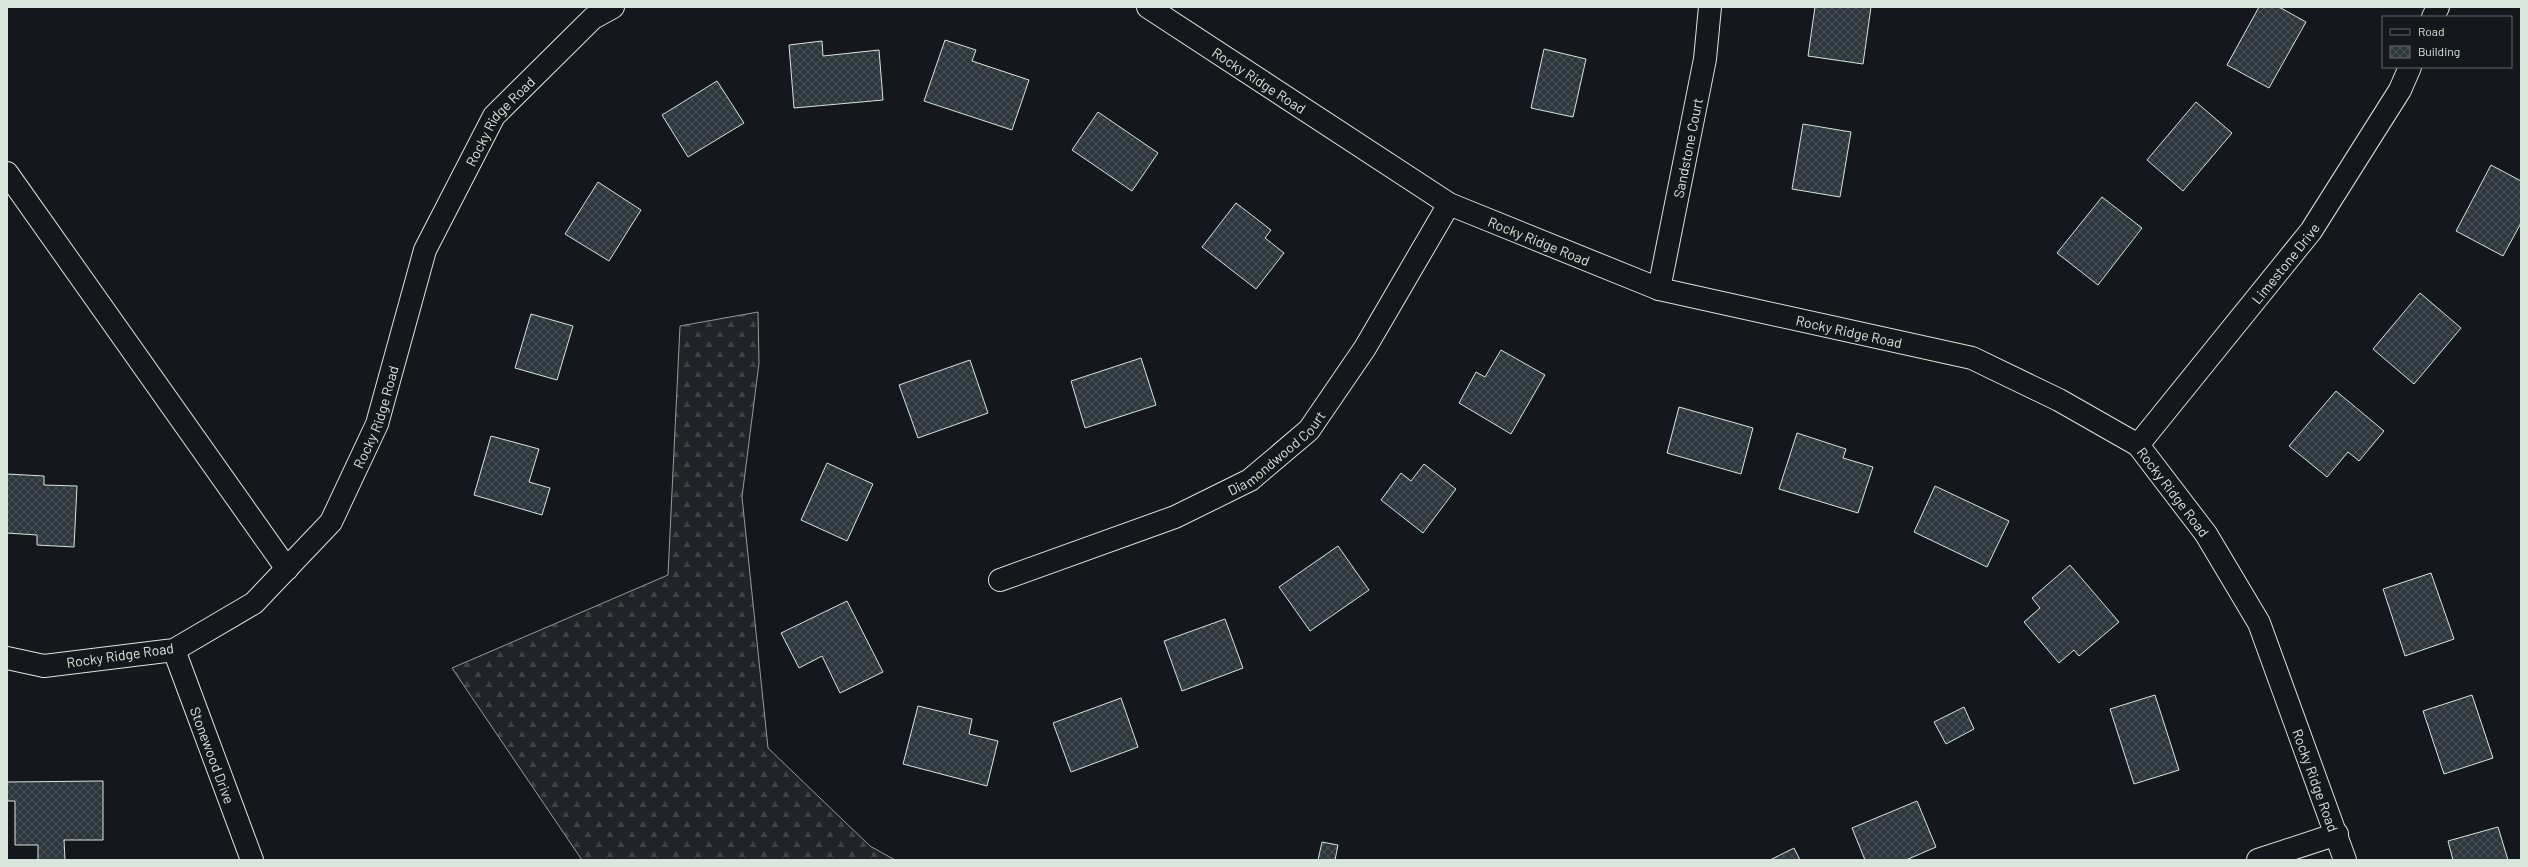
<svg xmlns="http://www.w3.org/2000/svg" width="2528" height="867" viewBox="0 0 2528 867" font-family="Barlow,sans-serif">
<defs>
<pattern id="forest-firs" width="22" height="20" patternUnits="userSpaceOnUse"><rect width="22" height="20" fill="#202428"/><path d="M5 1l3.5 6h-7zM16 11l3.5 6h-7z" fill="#404447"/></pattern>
<pattern id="building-cross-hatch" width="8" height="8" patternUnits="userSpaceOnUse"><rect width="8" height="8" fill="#2c363c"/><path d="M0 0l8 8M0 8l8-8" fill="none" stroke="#4a5358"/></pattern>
</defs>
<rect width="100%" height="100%" fill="#14181c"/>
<path fill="url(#forest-firs)" stroke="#939e99" d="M758,312L759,363L742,497L768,748L870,846L895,860H582L452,668L668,575L680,326Z"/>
<g fill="url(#building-cross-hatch)" stroke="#d8e6dc">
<path d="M1815,7H1871L1863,64L1808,56Z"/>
<path d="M2259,7H2279L2306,22L2269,88L2227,65Z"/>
<path d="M945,40L976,50L972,61L1029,80L1012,130L924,101Z"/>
<path d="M822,41L823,56L879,50L883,100L794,108L789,45Z"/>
<path d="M1544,49L1586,59L1573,117L1531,108Z"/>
<path d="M717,81L744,123L688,157L662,115Z"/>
<path d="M2196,102L2232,133L2183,191L2147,160Z"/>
<path d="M1098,112L1158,153L1132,191L1072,150Z"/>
<path d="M1803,124L1851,132L1840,197L1792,189Z"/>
<path d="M2491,165L2521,181V223L2503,256L2456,231Z"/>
<path d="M598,182L641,210L609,261L565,234Z"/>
<path d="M2102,197L2142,228L2098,285L2057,253Z"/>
<path d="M1236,203L1271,230L1265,238L1284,253L1256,289L1202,247Z"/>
<path d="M2420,293L2461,328L2414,384L2373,349Z"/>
<path d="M531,314L573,326L557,380L515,368Z"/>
<path d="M1501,350L1545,375L1511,434L1459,403L1476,372L1485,377Z"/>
<path d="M1141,358L1156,405L1085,428L1071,381Z"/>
<path d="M970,360L988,413L918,438L899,385Z"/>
<path d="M2336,391L2384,431L2359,461L2348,452L2327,477L2289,446Z"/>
<path d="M1679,407L1753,428L1741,474L1667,453Z"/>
<path d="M1797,433L1846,449L1843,458L1873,467L1858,513L1779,489Z"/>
<path d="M491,436L539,449L529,482L550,488L542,515L474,495Z"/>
<path d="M827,463L873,484L847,541L801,520Z"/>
<path d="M1424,464L1456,489L1423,533L1381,500L1401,473L1411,481Z"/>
<path d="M7,474L44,476V485L77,486L74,547L37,545V535L7,533Z"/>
<path d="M1935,486L2009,521L1987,567L1914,532Z"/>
<path d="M1338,546L1369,590L1310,631L1279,587Z"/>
<path d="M2070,565L2119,622L2079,656L2074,650L2059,663L2024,622L2040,608L2032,598Z"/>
<path d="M2431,573L2454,639L2405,656L2383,589Z"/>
<path d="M847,601L883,672L840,693L822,656L799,668L781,633Z"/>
<path d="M1225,619L1243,668L1182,691L1164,641Z"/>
<path d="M2155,695L2179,770L2134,784L2110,709Z"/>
<path d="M2472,695L2493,758L2444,774L2423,711Z"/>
<path d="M1121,698L1138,747L1071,772L1053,723Z"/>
<path d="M918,706L972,719L969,734L998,741L987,786L903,764Z"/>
<path d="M1964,707L1974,729L1946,744L1934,722Z"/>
<path d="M103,781V840H64L65,860H38V845H15V801H7V782Z"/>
<path d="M1917,801L1936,847L1906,860H1865L1852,828Z"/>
<path d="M2498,827L2508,860H2453L2448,841Z"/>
<path d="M1322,842L1338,845L1335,860H1318Z"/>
<path d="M1794,848L1800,860H1770Z"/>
</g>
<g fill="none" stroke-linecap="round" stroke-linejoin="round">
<g stroke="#d8e6dc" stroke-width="24">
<g id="minor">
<path id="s1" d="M1148,7L1449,204L1659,289L1972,358L2059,400L2138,445L2206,534L2259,623L2345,860"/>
<path d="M2433,17L2438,7"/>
<path d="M7,173L287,569"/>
<path id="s2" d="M1659,289L1705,59L1710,7"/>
<path id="s3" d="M2138,445L2311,231L2400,90L2410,67"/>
<path id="s4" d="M1000,580L1175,517L1250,480L1309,430L1365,348L1449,204"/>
<path id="s5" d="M174,650L252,860"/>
<path id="s6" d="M7,658L44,666L174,650L254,603L331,522L377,424L425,250L494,116L593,18L613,7"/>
<path d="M2258,860L2337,834"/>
</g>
</g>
<use href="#minor" stroke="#14181c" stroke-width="22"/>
</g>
<g text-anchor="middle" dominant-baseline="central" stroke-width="3" stroke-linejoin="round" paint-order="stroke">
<g font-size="14" fill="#d8e6dc" stroke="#14181c">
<text stroke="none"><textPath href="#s1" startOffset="133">Rocky Ridge Road</textPath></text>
<text stroke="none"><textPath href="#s6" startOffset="812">Rocky Ridge Road</textPath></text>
<text stroke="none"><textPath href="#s2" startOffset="144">Sandstone Court</textPath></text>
<text stroke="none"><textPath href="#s1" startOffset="457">Rocky Ridge Road</textPath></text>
<text stroke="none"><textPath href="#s3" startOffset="234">Limestone Drive</textPath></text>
<text stroke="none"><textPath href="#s1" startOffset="781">Rocky Ridge Road</textPath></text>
<text stroke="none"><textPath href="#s6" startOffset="488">Rocky Ridge Road</textPath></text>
<text stroke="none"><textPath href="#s4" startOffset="307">Diamondwood Court</textPath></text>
<text stroke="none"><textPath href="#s1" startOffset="1153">Rocky Ridge Road</textPath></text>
<text transform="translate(120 655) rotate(-8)">Rocky Ridge Road</text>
<text stroke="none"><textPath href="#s5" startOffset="112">Stonewood Drive</textPath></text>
<text stroke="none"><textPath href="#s1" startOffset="1477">Rocky Ridge Road</textPath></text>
</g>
</g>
<rect width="2528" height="867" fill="none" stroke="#d8e6dc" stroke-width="16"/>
<rect x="2382" y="16" width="130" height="52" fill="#14181c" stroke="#626a69"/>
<rect x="2390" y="29" width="20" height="6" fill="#14181c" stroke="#626a69"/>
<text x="2418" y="36" font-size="12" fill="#d8e6dc">Road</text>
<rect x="2390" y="46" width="20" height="12" fill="url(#building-cross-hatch)" stroke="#626a69"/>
<text x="2418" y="56" font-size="12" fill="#d8e6dc">Building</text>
</svg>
